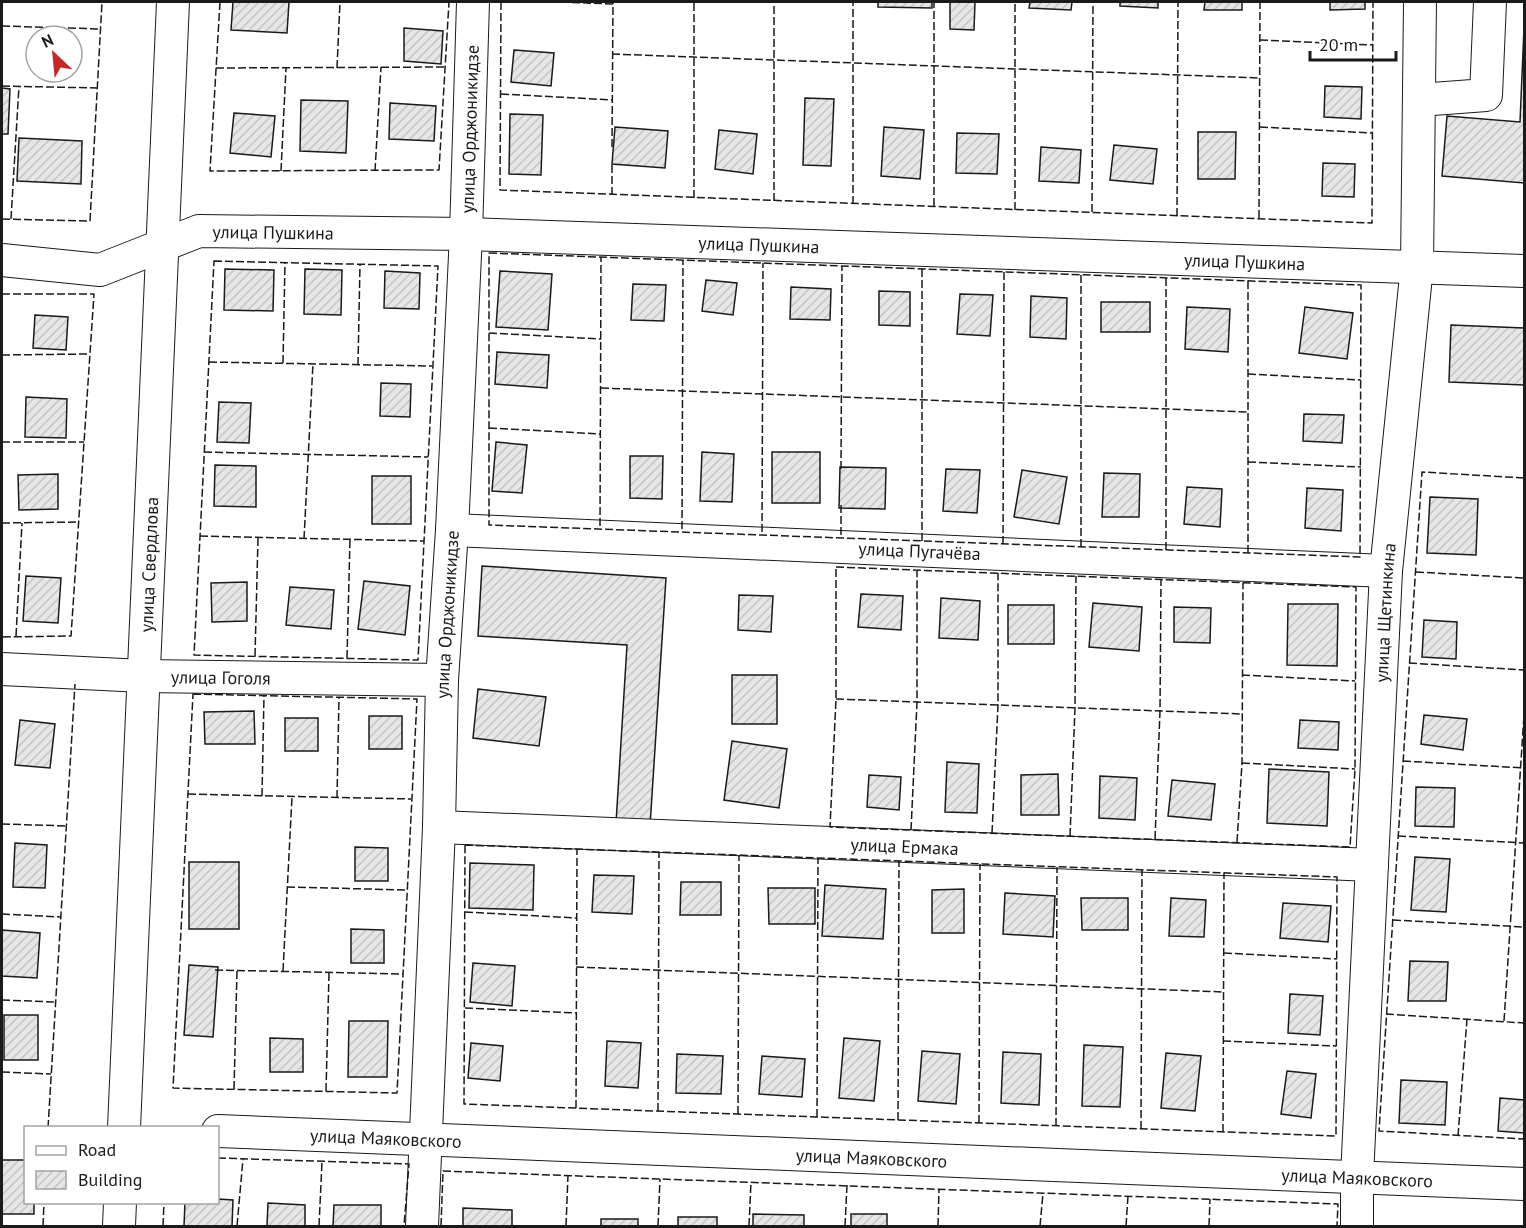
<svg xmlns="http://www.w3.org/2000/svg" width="1526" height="1228" viewBox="0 0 1526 1228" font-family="'PT Sans',sans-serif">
<defs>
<pattern id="building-hatch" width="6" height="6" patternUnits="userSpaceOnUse" patternTransform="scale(1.5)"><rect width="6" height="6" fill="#e6e6e6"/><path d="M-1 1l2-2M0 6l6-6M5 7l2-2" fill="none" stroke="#c5c5c5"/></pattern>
</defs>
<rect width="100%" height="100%" fill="#fff"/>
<g fill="url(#building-hatch)" stroke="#1a1a1a" stroke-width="1.5">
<path d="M233,2H289L287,33L231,30Z"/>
<path d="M878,2H932V8L878,7Z"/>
<path d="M950,2H975L974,30L950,29Z"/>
<path d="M1030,2H1072L1071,10L1029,8Z"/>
<path d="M1120,2H1158V8L1120,6Z"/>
<path d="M1205,2H1242V10H1204Z"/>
<path d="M1330,2H1365V9L1330,10Z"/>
<path d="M404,28L443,31L441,64L404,61Z"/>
<path d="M1524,28V183L1442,176L1447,116L1520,122Z"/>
<path d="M514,50L554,53L551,86L511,82Z"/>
<path d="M1325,86L1362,87L1361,119L1324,117Z"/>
<path d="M2,88L10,89L8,134H2Z"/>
<path d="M805,98L834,99L831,166L803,165Z"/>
<path d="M301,100L348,101L346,153L300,151Z"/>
<path d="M390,103L436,106L434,141L389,139Z"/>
<path d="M234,113L275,116L271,157L230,153Z"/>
<path d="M510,114L543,115L541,175L509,174Z"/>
<path d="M615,127L668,131L665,168L612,164Z"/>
<path d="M884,127L924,130L920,179L881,176Z"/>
<path d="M719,130L757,134L753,174L715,169Z"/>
<path d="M1198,132H1236L1235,179H1198Z"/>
<path d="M957,133L999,134L997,174L956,173Z"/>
<path d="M19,138L82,141L81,184L17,181Z"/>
<path d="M1114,145L1157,149L1153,184L1110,180Z"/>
<path d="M1041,147L1081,150L1079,183L1039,181Z"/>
<path d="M1323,163L1355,164L1354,197L1322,196Z"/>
<path d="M225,269L274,270L273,311L224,310Z"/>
<path d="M305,269L342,270L341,315L304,314Z"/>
<path d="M385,271L420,273L419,309L384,308Z"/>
<path d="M500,271L552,274L548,330L496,327Z"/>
<path d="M706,280L737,283L733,315L702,311Z"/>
<path d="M633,284L666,285L664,321L631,320Z"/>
<path d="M791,287L831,289L830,320L790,319Z"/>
<path d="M879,291L910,292V326L879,325Z"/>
<path d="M960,294L993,295L990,336L957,334Z"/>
<path d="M1031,296L1067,298L1066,339L1030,337Z"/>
<rect x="1101" y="302" width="49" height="30"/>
<path d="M1187,307L1230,309L1228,352L1185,349Z"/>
<path d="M1305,307L1353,313L1347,359L1299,353Z"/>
<path d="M35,315L68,317L66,350L33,348Z"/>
<path d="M1451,325L1524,328V385L1449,382Z"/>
<path d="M497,352L549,355L547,388L495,384Z"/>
<path d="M381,383L411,384L410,417L380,416Z"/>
<path d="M26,397L67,399L66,438L25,437Z"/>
<path d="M219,402L251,403L249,443L217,442Z"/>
<path d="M1304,414L1344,415L1342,443L1303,441Z"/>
<path d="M496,442L527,445L522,493L492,491Z"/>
<path d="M702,452L734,454L732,502L700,501Z"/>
<rect x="772" y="452" width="48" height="51"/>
<path d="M630,456H663L662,499L630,498Z"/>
<path d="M215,465L256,466V507L214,506Z"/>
<path d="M840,467L886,468L885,509L839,508Z"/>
<path d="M946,469L980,470L977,513L943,511Z"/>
<path d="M1022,470L1067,477L1059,524L1014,517Z"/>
<path d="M1104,473L1140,474L1139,517H1102Z"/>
<path d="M58,474V509L19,510L18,475Z"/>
<rect x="372" y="476" width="39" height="48"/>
<path d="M1187,487L1222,489L1220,527L1184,524Z"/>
<path d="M1307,488L1343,490L1341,531L1305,528Z"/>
<path d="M1430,497L1478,499L1476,555L1427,553Z"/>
<path d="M482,566L666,578L650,826L616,823L627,645L478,636Z"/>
<path d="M26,576L61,578L58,623L23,621Z"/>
<path d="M364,581L410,586L405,635L358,629Z"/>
<path d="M247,582V621L212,622L211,583Z"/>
<path d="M290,587L334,590L331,629L286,625Z"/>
<path d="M861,594L903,596L901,630L858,627Z"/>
<path d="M739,595L773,596L771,632L738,630Z"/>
<path d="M941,598L980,601L978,640L939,638Z"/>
<path d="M1093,603L1142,607L1139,651L1089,647Z"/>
<path d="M1288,604H1338L1337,666L1287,665Z"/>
<rect x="1008" y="605" width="46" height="39"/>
<path d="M1174,607L1211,608L1210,643L1174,642Z"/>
<path d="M1424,620L1457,622L1456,659L1422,657Z"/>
<rect x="732" y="675" width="45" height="49"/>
<path d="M478,689L546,697L539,746L473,738Z"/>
<path d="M254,711L255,744H205L204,712Z"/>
<path d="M1424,715L1467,719L1463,750L1421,744Z"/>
<rect x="369" y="716" width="33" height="33"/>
<rect x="285" y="718" width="33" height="33"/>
<path d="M20,720L55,724L50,768L15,765Z"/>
<path d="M1300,720L1339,722L1338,750L1298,748Z"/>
<path d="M732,741L787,749L779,808L724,800Z"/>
<path d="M947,762L979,764L977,813L945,812Z"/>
<path d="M1269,769L1329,772L1327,826L1267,823Z"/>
<path d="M1058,774L1059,815H1021V775Z"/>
<path d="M869,775L901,777L899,810L867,807Z"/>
<path d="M1100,776L1137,778L1135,820L1099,818Z"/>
<path d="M1172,780L1215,784L1211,820L1168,816Z"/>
<path d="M1416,787L1455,788L1454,827L1415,826Z"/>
<path d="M15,843L47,845L45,888L13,887Z"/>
<path d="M355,847L388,848V881H355Z"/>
<path d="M1415,857L1450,859L1446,912L1411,910Z"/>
<rect x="189" y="862" width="50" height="67"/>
<path d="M470,863L534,865L533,910L469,908Z"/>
<path d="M594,875L634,876L632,914L592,912Z"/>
<path d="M681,882H721V915H680Z"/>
<path d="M825,885L886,889L883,939L822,936Z"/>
<path d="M768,888H815V924H769Z"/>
<path d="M964,889V933H932V890Z"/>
<path d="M1005,893L1055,896L1053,937L1003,934Z"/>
<path d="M1081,898H1128V930H1082Z"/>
<path d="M1171,898L1206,900L1204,937L1169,936Z"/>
<path d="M1283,903L1331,906L1328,942L1280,938Z"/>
<path d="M351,929L384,930V963H351Z"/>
<path d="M2,930L40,933L37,978L2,976Z"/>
<path d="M1410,961L1448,962L1446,1001H1408Z"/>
<path d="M473,963L515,966L512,1006L470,1002Z"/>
<path d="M189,965L218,967L213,1037L184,1035Z"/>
<path d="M1290,994L1323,996L1320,1035L1288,1033Z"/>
<rect x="4" y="1015" width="34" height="45"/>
<path d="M349,1021H388L387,1077H348Z"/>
<path d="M270,1038L303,1039V1072H270Z"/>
<path d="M844,1038L880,1041L874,1101L839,1098Z"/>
<path d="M607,1041L641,1043L638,1088L605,1086Z"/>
<path d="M471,1043L503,1046L500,1081L468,1078Z"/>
<path d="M1084,1045L1123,1047L1120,1107L1082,1106Z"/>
<path d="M922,1051L960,1054L956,1104L918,1101Z"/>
<path d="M1003,1052L1041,1054L1039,1105L1001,1103Z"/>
<path d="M1166,1053L1201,1056L1195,1111L1161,1108Z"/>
<path d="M677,1054L723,1056L721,1094L676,1093Z"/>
<path d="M762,1056L805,1059L802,1097L759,1094Z"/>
<path d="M1287,1071L1316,1074L1311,1118L1281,1114Z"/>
<path d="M1401,1080L1447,1082L1445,1125L1399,1123Z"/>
<path d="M1500,1098L1524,1100V1133L1498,1131Z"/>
<path d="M2,1160H26V1202H34V1214H2Z"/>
<path d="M218,1199L233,1200L232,1226H184L185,1202H218Z"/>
<path d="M268,1203L305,1205V1226H267Z"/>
<path d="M334,1205H381V1226H333Z"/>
<path d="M463,1208L512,1210V1226H463Z"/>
<path d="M753,1214L804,1215V1226H753Z"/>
<rect x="851" y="1214" width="36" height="12"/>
<rect x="678" y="1217" width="39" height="9"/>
<rect x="601" y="1219" width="37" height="7"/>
</g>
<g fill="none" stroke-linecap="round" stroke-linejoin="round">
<g stroke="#1a1a1a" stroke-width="34">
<g id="minor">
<path d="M1419,100L1486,95L1490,2"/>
<path id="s1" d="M2,260L100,270L199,231L466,234L1524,271"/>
<path id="s2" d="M452,530L1386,571"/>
<path id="s3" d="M2,669L143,676L442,680"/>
<path id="s4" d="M439,827L1372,865"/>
<path id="s5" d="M124,1128L173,2"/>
<path id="s6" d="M218,1131L1524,1184"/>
<path d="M119,1226L120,1202"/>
<path id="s7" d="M422,1226L439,827L442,680L452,530L466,234L473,2"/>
<path id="s8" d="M1357,1226V1177L1386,571L1417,266L1420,2"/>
</g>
</g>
<use href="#minor" stroke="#fff" stroke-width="32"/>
<g stroke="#1a1a1a" stroke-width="1.5" stroke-dasharray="8 3" stroke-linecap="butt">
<path d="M220,2L210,171L439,170L449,2"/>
<path d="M501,2L500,190L1372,223L1373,2"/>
<path d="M561,2L613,4"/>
<path d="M2,26L100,29"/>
<path d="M1260,40L1373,45"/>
<path d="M612,54L1260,78"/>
<path d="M216,68L445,67"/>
<path d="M337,68L340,2"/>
<path d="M2,86L97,88"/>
<path d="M501,94L613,100"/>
<path d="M1260,127L1372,133"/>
<path d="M612,147L613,2"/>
<path d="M281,171L286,68"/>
<path d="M375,171L381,67"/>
<path d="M612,195V162"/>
<path d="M694,198V2"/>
<path d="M774,201V2"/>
<path d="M853,204V2"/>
<path d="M934,206V2"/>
<path d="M1015,210V2"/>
<path d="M1092,212L1093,2"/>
<path d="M1177,216L1178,2"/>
<path d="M1259,218L1260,2"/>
<path d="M2,219L90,221L102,2"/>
<path d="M11,219L19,86"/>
<path d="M489,253L1361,285L1360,557L489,525Z"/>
<path d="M214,261L438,266L418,660L194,655Z"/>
<path d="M2,294H94L71,636L2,637"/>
<path d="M489,333L601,339"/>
<path d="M2,355L89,354"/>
<path d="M209,362L432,366"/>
<path d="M283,363L285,262"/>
<path d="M358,365L360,264"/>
<path d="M1248,374L1361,380"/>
<path d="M601,388L1248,412"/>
<path d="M489,428L601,434"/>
<path d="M2,442H84"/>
<path d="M204,452L428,457"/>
<path d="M1248,462L1361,467"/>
<path d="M841,469L842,266"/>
<path d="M1524,478L1422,472L1379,1131L1524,1139"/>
<path d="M2,523L78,522"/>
<path d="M600,526L601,257"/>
<path d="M682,529L683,260"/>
<path d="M762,532L763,263"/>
<path d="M841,535V505"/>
<path d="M200,536L424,541"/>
<path d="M304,539L313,363"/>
<path d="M922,541V269"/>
<path d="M1003,544L1004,272"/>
<path d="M1081,547V275"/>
<path d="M1166,550V278"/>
<path d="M1248,553V281"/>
<path d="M836,567L1356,587L1355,769L1350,847L830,827L836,699Z"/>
<path d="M1416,572L1524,578"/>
<path d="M16,636L22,523"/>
<path d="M255,656L258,538"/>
<path d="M347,658L350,539"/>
<path d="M1409,663L1524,670"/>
<path d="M1242,675L1355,681"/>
<path d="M193,694L417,699L397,1093L173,1088Z"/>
<path d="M836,699L1242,714"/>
<path d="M1403,761L1524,768"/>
<path d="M1242,763L1355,769"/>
<path d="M188,794L411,799"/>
<path d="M262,796L264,695"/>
<path d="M337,798L339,697"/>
<path d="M2,824L66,826"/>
<path d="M911,830L917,702V571"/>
<path d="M992,833L998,705V573"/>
<path d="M1070,836L1075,708L1076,576"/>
<path d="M1398,836L1524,843"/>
<path d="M1155,839L1160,711L1161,579"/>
<path d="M1237,842L1242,763L1243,583"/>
<path d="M465,845L1337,877L1336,1136L464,1104Z"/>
<path d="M287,887L407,890"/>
<path d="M465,912L576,918"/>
<path d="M2,914L61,917"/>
<path d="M1393,920L1524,927"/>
<path d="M1224,953L1337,959"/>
<path d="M576,967L1224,992"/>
<path d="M215,970L403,974"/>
<path d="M283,971L292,797"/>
<path d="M2,1000L56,1002"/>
<path d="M465,1008L576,1013"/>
<path d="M1386,1014L1524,1023"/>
<path d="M1504,1021L1524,715"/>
<path d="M1223,1041L1336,1046"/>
<path d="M2,1072L51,1074"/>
<path d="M234,1089L237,971"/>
<path d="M326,1091L329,973"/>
<path d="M576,1108L577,849"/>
<path d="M658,1111L659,852"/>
<path d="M738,1114L739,855"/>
<path d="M817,1117L818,858"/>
<path d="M898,1120L899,861"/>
<path d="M979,1123L980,864"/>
<path d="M1056,1126L1057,867"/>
<path d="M48,1128L75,684"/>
<path d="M1141,1129L1142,870"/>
<path d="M1223,1132L1224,873"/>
<path d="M1458,1136L1467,1019"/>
<path d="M218,1158L409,1164L404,1226"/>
<path d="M2,1226H7"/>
<path d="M43,1226L44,1202"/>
<path d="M163,1226L164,1202"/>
<path d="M237,1226L243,1159"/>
<path d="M319,1226L322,1162"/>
<path d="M441,1226L443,1171L1338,1204L1337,1226"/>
<path d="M566,1226L568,1175"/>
<path d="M658,1226L660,1179"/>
<path d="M749,1226L751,1182"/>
<path d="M845,1226L847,1185"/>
<path d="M938,1226L939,1189"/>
<path d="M1040,1226L1043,1193"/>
<path d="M1126,1226L1128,1196"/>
<path d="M1209,1226L1210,1199"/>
<path d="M1378,1226H1417"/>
</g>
</g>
<g text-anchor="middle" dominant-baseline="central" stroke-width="4.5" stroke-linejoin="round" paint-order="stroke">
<g font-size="18" fill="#1a1a1a" stroke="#fff">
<text stroke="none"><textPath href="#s7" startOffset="1098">улица Орджоникидзе</textPath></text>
<text stroke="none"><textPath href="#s1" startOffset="279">улица Пушкина</textPath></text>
<text stroke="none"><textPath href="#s1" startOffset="765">улица Пушкина</textPath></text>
<text stroke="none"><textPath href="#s1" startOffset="1251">улица Пушкина</textPath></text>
<text stroke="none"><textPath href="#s2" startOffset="468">улица Пугачёва</textPath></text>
<text stroke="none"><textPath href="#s5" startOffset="564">улица Свердлова</textPath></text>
<text stroke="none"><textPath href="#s7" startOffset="612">улица Орджоникидзе</textPath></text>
<text stroke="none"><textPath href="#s8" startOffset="614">улица Щетинкина</textPath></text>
<text stroke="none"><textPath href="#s3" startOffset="219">улица Гоголя</textPath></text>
<text stroke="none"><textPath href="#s4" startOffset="466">улица Ермака</textPath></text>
<text stroke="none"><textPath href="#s6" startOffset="168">улица Маяковского</textPath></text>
<text stroke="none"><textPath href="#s6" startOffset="654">улица Маяковского</textPath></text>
<text stroke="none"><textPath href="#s6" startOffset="1140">улица Маяковского</textPath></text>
</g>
</g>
<rect width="1526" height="1228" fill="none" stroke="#1a1a1a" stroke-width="6"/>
<rect x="24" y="1126" width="195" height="78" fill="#ffffff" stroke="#a3a3a3" stroke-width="1.5"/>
<rect x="36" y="1146" width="30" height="9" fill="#ffffff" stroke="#a3a3a3" stroke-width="1.5"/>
<text x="78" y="1156" font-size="18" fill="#1a1a1a">Road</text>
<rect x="36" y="1171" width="30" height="18" fill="url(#building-hatch)" stroke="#a3a3a3" stroke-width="1.5"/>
<text x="78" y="1186" font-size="18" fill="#1a1a1a">Building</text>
<g transform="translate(54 54) rotate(334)"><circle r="28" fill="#ffffff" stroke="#a3a3a3" stroke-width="1.5"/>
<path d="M0-4.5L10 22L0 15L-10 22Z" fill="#c62828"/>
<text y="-9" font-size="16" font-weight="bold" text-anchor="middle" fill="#1a1a1a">N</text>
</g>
<path d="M1310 51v9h86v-9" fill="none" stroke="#1a1a1a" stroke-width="3"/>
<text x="1319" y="51" font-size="18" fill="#1a1a1a" stroke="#ffffff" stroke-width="4.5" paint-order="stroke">20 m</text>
</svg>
